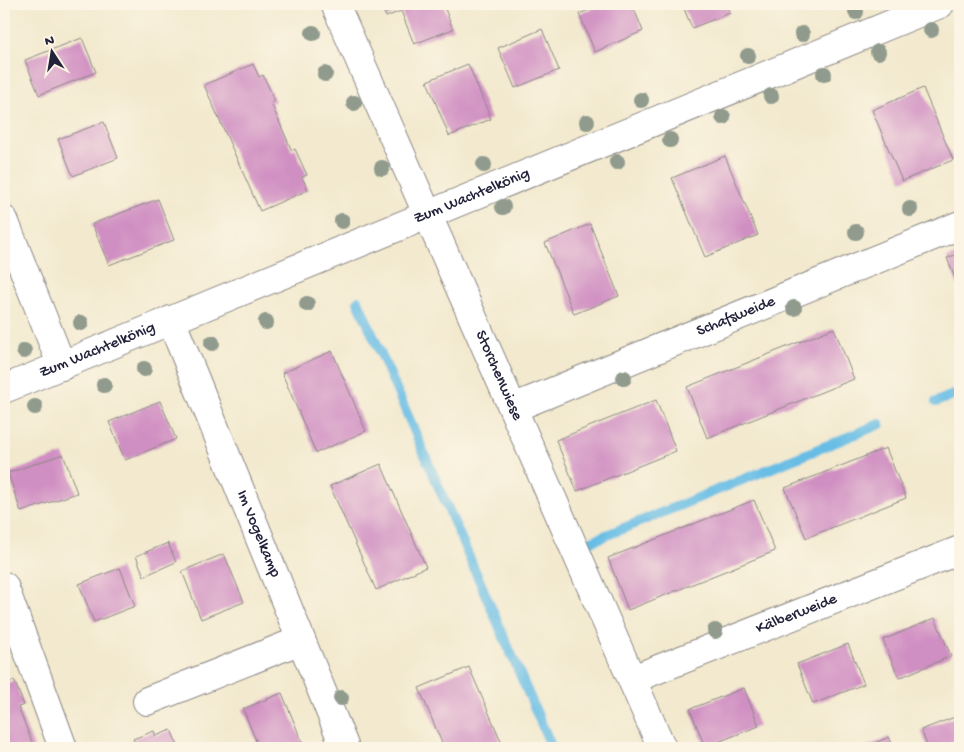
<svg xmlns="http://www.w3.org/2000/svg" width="964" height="752" viewBox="0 0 964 752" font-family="'Gochi Hand',sans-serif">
<rect width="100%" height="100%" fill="#fcf5e5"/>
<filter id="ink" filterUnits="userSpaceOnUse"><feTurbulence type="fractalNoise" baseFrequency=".02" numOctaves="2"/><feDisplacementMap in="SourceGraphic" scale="10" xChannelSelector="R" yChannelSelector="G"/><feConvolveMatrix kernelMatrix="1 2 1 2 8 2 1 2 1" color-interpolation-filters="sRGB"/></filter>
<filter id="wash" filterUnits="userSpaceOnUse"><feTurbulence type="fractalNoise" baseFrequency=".0096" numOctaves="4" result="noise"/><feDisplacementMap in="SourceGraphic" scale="20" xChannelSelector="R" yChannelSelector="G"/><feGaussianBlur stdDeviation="1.12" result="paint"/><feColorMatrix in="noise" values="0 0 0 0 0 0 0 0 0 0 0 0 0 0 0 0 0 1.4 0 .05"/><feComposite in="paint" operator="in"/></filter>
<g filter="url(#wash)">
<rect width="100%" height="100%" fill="#f2e9ce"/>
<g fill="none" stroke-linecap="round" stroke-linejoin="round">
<g stroke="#68bde5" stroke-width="10">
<path d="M358,301L552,748"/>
<path d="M936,402L960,392"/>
<path d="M592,541L880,424"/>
</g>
</g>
<g id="blocks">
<g fill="#d08fc2">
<path d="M381,4H443L453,29L414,44L401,11L386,17Z"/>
<path d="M603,4H632L643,31L595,52L579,14Z"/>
<path d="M682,4H726L730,13L692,28Z"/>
<path d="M542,29L559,70L515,88L498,48Z"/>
<path d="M82,38L96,72L39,95L25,60Z"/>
<path d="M253,64L259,77L263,75L275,101L271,103L292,151L295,149L307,175L302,177L308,190L260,211L204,85Z"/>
<path d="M468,64L491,119L449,136L427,81Z"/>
<path d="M923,88L953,160L902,181L872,110Z"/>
<path d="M104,122L118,158L73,176L58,139Z"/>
<path d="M725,156L758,235L705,257L672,178Z"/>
<path d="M158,199L174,240L109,265L92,224Z"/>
<path d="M590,224L619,296L574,314L545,243Z"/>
<path d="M960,253V291L947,258Z"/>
<path d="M834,328L854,379L707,438L687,387Z"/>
<path d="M332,351L366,431L316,453L282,373Z"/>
<path d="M656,400L676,451L577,491L556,440Z"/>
<path d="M160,401L176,439L125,460L109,422Z"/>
<path d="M886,448L906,498L806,538L785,488Z"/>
<path d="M63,454L77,493L21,512L8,473Z"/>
<path d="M381,464L426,567L376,590L330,486Z"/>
<path d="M754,500L775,551L628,610L608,558Z"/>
<path d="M168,543L176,562L144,576L136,556Z"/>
<path d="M224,554L244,602L201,619L182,571Z"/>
<path d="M120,568L135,606L94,622L79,584Z"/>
<path d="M935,618L951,656L899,678L883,640Z"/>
<path d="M848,644L864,684L813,704L797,664Z"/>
<path d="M469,667L478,688L504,748H444L419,688Z"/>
<path d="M4,672L8,683L14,680L24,705L18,707L34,747L31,748H4Z"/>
<path d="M744,688L759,726L705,747L690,709Z"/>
<path d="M282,693L303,744L292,748H259L243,709Z"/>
<path d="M960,715V748H928L921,730Z"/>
<path d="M171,730L179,748H128L136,745L133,739L154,731L156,736Z"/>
<path d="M889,737L894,748H863Z"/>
</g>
</g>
</g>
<g filter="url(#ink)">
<use href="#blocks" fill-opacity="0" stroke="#8a8684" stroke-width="1"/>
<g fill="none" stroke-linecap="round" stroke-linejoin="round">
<g stroke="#8a8684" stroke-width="30">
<g id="minor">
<path id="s1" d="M335,4L662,748"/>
<path d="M4,220L62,366"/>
<path id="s2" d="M171,320L345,748"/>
<path id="s3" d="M4,389L940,4"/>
<path id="s4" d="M513,408L960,225"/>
<path d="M4,586L63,748"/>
<path id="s5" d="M633,679L960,550"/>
<path d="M147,701L301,640"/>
</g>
</g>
<use href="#minor" stroke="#fff" stroke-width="28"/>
</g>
<g fill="#909b8d">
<circle cx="856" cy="12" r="8"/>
<circle cx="931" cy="30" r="8"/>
<circle cx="313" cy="33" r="8"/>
<circle cx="802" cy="34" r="8"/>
<circle cx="878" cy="52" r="8"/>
<circle cx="748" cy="56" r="8"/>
<circle cx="325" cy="74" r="8"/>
<circle cx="824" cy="74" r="8"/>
<circle cx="771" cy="96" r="8"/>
<circle cx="641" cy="100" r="8"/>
<circle cx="354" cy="103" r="8"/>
<circle cx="723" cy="117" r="8"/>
<circle cx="587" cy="122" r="8"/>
<circle cx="670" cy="140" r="8"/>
<circle cx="617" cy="162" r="8"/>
<circle cx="484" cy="165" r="8"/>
<circle cx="382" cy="168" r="8"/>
<circle cx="503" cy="207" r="8"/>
<circle cx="910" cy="209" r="8"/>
<circle cx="342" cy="221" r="8"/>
<circle cx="856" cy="232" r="8"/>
<circle cx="307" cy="304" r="8"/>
<circle cx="794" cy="308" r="8"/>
<circle cx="266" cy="322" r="8"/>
<circle cx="81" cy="323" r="8"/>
<circle cx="212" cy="343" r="8"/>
<circle cx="24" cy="351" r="8"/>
<circle cx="144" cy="369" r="8"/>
<circle cx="624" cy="378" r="8"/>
<circle cx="104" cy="385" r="8"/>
<circle cx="35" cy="407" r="8"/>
<circle cx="715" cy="631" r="8"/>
<circle cx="341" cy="698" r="8"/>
</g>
</g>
<g text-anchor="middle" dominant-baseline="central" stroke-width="4" stroke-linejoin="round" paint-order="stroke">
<g font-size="16" fill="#22223b" stroke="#fcf5e5">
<text stroke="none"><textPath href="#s3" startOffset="506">Zum Wachtelkönig</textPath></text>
<text stroke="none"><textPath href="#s4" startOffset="241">Schafsweide</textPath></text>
<text stroke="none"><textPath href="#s3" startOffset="101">Zum Wachtelkönig</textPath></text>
<text stroke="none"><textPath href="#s1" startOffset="406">Storchenwiese</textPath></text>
<text stroke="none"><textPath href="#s2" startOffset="231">Im Vogelkamp</textPath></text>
<text stroke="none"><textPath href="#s5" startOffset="176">Kälberweide</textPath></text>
</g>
</g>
<rect width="964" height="752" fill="none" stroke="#fcf5e5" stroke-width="20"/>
<g transform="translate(52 52) rotate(348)" stroke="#fcf5e5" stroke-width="4" paint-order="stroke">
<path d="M0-4L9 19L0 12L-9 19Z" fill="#22223b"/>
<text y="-8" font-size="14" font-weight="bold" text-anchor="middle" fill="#22223b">N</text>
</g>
</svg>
